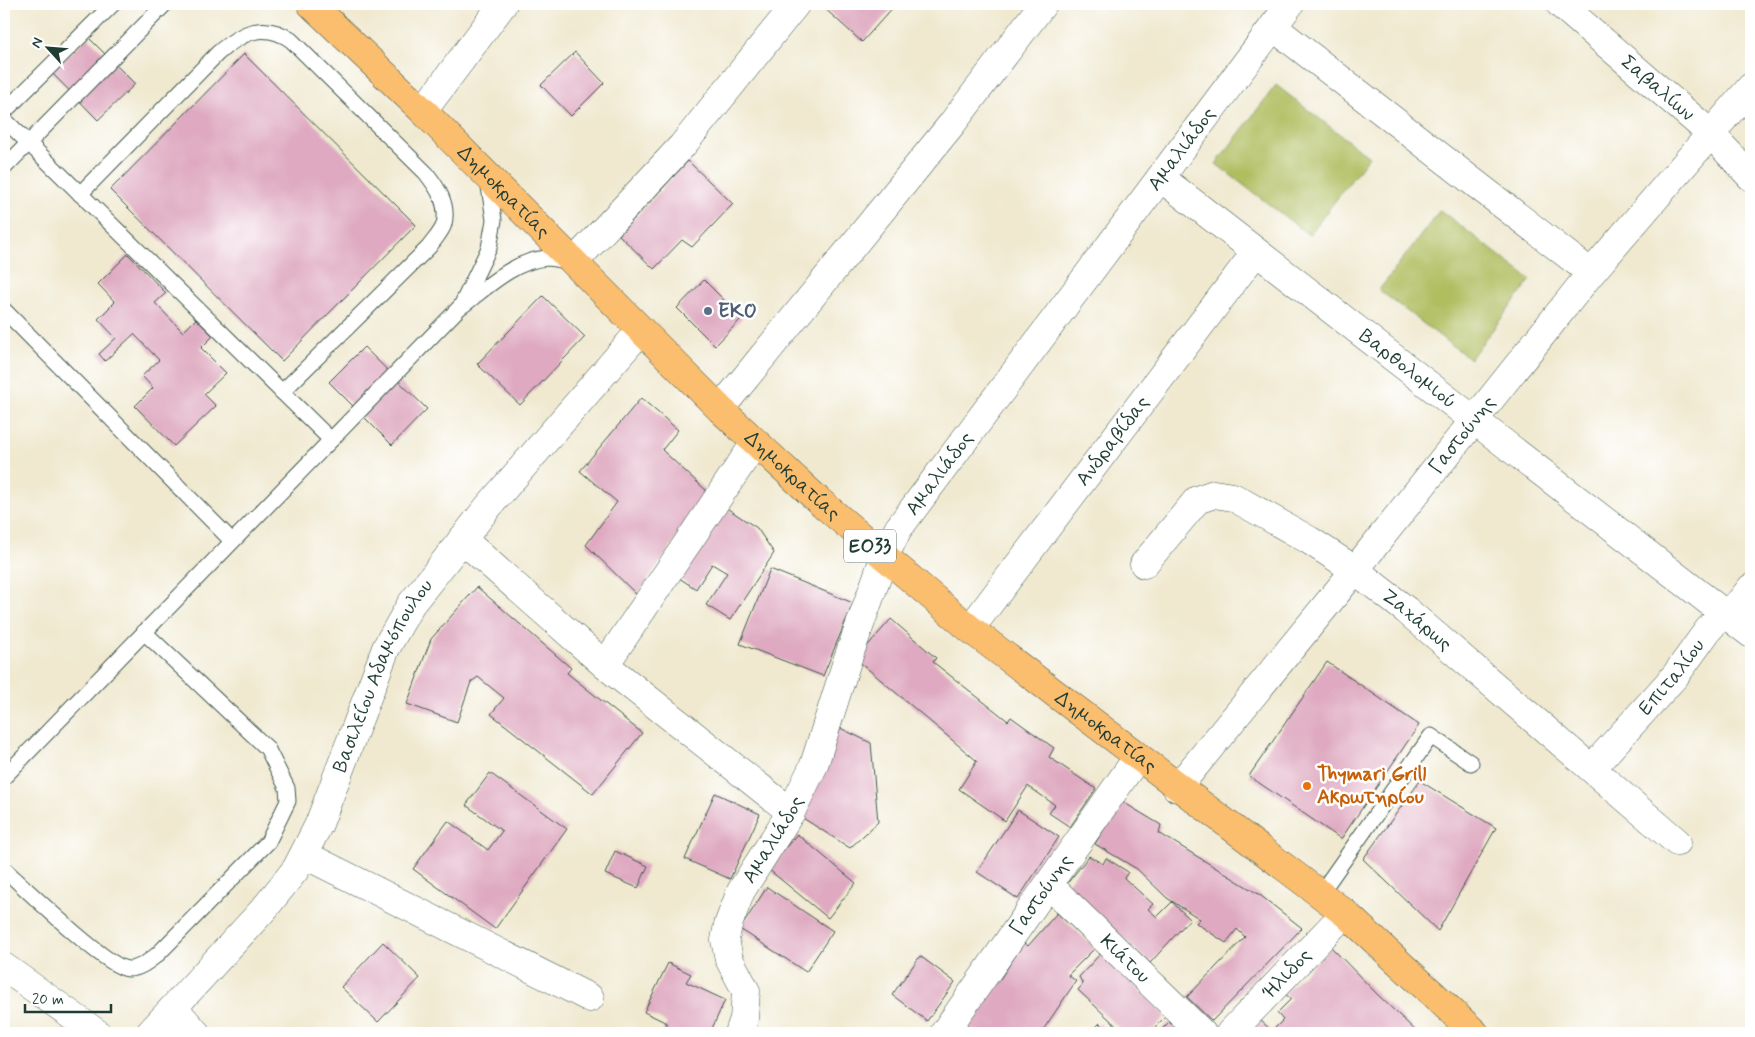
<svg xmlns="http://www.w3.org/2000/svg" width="1755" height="1037" viewBox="0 0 1755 1037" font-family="Mynerve,sans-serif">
<rect width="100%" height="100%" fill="#fff"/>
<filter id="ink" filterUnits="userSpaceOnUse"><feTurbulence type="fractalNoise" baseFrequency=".02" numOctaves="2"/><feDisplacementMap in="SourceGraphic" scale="10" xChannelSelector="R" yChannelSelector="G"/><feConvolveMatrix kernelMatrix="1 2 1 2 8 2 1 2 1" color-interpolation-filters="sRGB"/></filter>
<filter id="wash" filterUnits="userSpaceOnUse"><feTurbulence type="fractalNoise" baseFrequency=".0096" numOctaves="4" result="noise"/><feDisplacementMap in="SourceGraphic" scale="20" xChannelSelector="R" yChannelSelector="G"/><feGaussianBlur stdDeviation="1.12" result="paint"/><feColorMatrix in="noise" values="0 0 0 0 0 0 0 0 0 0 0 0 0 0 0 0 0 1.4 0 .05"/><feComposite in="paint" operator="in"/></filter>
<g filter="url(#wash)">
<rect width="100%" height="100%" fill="#f0e9d0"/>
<g fill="#b0be61" stroke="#687e4a">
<path d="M1276,85L1369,157L1309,235L1216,164Z"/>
<path d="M1440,210L1531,280L1470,359L1379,290Z"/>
</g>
<g id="blocks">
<g fill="#dfaac1">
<path d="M826,4H896L862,42L823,7Z"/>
<path d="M88,37L135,84L98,120L51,72Z"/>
<path d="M575,52L604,83L571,116L541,85Z"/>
<path d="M244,54L416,225L282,361L110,190Z"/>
<path d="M688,161L733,204L692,247L682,240L654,269L619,235Z"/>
<path d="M128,254L166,293L155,303L183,332L196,319L213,336L201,348L226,373L204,394L216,406L174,446L135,406L153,388L142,376L159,360L134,334L105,361L99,354L116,338L98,319L115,302L98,284Z"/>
<path d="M704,280L742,318L715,346L677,308Z"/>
<path d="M543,296L585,337L520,405L477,364Z"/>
<path d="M364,347L427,409L392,445L329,382Z"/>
<path d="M641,398L678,430L662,450L709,493L637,595L586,545L617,502L580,471Z"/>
<path d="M722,505L757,528L774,553L730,620L706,605L727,573L712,564L696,589L676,576Z"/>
<path d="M770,569L853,603L823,676L740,644Z"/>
<path d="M477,587L571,668L567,673L642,733L593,794L491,714L504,698L478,677L471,682L457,722L407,704L431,639Z"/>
<path d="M891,619L936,658L933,662L1008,721L1011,717L1054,748L1049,757L1096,789L1070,827L1049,813L1055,805L1028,786L1005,821L959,789L977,761L856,659Z"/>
<path d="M1327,662L1419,725L1341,839L1249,776Z"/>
<path d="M836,726L871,743L878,822L850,848L795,813Z"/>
<path d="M490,773L567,829L495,929L413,869L448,821L488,850L502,831L466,805Z"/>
<path d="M1420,781L1496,828L1438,931L1363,859Z"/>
<path d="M715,793L760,814L730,879L685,859Z"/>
<path d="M1121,801L1161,825L1159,833L1260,895L1302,928L1212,1021L1187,997L1245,937L1237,929L1226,943L1196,923L1200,919L1167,898L1137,869L1095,844Z"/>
<path d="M1018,810L1059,837L1018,899L977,872Z"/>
<path d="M797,834L856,883L828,918L768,869Z"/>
<path d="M615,851L648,866L638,888L605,874Z"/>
<path d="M1089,856L1103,864L1106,858L1128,872L1124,878L1153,904L1148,909L1157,917L1172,902L1190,919L1150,963L1066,885Z"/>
<path d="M767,887L833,931L806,972L740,929Z"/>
<path d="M1057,913L1095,948L1068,975L1076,981L1041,1033H959L997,976L1000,979L1024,943L1028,946Z"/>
<path d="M383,942L420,978L378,1022L341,987Z"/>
<path d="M1331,947L1378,995L1418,1033H1324L1321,1030L1318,1033H1249L1260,1020L1272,1031L1283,1020L1277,1013L1291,999L1284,993Z"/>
<path d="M1101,953L1166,1016L1149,1033H1124L1078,990L1083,984L1079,977Z"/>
<path d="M920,956L955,982L927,1021L892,995Z"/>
<path d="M668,963L691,974L686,982L725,1000L710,1033H662L667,1023L644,1012Z"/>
<path d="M1169,1022L1180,1033H1158Z"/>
<path d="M1100,1023L1105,1033H1090Z"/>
</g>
</g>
</g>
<g filter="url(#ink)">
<use href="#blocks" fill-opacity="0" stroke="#3e574b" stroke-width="1"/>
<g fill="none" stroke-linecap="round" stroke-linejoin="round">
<g stroke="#3e574b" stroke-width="17">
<g id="service">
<path d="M4,112L113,4"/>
<path d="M4,119L331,440"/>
<path d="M4,168L165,4"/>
<path d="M80,194L218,53C241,33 263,21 291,40L426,173C437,187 449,204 444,224C442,232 433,241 429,247L282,392"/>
<path d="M462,306C487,287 515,260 547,258C554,258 563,261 570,262"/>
<path d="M4,310L232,541"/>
<path d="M4,777L461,306L489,248L494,220L488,180"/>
<path d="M4,869C24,887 107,968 128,969C140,969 149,961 158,954L268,842L288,801L287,788L267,748L144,632"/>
<path d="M1320,894L1431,736L1471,763"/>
</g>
</g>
<g stroke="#3e574b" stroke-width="29">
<g id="minor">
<path id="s1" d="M1560,4L1710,133L1751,177"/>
<path d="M1273,27L1591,273"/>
<path d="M423,111L503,4"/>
<path id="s2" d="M1161,178L1751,634"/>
<path d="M574,262L682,146L796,4"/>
<path d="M720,409L951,125L1043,4"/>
<path d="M462,539L605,665L791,812"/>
<path id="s3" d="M1144,564L1197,500L1214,494L1233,497L1309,540L1355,570L1406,610L1677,842"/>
<path id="s4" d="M970,629L1255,253"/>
<path d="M605,665L755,443"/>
<path id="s5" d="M1592,768L1675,676L1708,630L1720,617L1740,602L1751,588"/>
<path id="s6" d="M1177,788L1355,570L1591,273L1751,87"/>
<path d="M305,855L590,998"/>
<path id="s7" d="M1049,885L1202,1033"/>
<path d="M4,967L97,1033"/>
<path d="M174,1008L196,1033"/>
<path id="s8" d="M150,1033L264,909L296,869L319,824L386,648L411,604L488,507L641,330"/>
<path id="s9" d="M739,1033L744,1019L746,991L729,959L725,940L728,925L741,891L791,812L814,765L848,658L884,558L898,529L1290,4"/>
<path id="s10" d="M944,1033L1137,758"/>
<path id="s11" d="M1230,1033L1345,913"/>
</g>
</g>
<g stroke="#3e574b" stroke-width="29">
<g id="primary">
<path id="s12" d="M311,4L423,111L720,409L818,500L970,629L1345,913L1475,1033"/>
</g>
</g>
<use href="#service" stroke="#fff" stroke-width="15"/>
<use href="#minor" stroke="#fff" stroke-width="28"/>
<use href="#primary" stroke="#fbbd6e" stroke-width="28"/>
</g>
</g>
<circle fill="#5c6f8a" stroke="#fff" stroke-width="2" cx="708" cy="311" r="5"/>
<circle fill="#e8710a" stroke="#fff" stroke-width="2" cx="1307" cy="786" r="5"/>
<g text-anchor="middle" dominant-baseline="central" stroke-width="5" stroke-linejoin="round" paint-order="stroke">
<rect fill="#fff" stroke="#627771" stroke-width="1" x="844" y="529.5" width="52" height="33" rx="4"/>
<g font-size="19" font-weight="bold" fill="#1f3d34">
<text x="870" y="546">ΕΟ33</text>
</g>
<g font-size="20" fill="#1f3d34" stroke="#fff">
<text stroke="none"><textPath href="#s1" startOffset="129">Σαβαλίων</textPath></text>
<text stroke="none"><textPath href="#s9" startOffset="1021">Αμαλιάδος</textPath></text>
<text stroke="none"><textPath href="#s12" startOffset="269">Δημοκρατίας</textPath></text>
<text stroke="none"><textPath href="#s2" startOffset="312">Βαρθολομιού</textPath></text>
<text stroke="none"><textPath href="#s6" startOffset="454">Γαστούνης</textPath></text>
<text stroke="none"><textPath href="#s4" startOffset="236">Ανδραβίδας</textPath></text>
<text stroke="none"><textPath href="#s9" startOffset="616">Αμαλιάδος</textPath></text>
<text stroke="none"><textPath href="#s12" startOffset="674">Δημοκρατίας</textPath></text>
<text stroke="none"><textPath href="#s3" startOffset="342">Ζαχάρως</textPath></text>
<text stroke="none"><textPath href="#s8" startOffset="432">Βασιλείου Αδαμόπουλου</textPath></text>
<text stroke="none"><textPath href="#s5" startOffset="121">Επιταλίου</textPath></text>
<text stroke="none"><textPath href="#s12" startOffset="1079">Δημοκρατίας</textPath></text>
<text stroke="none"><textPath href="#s9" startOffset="211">Αμαλιάδος</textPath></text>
<text stroke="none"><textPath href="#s10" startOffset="169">Γαστούνης</textPath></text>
<text stroke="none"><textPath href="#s7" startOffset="106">Κιάτου</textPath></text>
<text stroke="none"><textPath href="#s11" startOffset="82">Ήλιδος</textPath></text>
</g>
<g font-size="20" font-weight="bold" fill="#4e5e75" stroke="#fff" text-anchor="start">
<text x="718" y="311">EKO</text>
</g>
<g font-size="20" font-weight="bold" fill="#c56008" stroke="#fff" text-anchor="start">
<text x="1317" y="774">Thymari Grill<tspan x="1317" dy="23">Ακρωτηρίου</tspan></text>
</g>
</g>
<rect width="1755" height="1037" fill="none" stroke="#fff" stroke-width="20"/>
<g transform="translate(48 48) rotate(296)" stroke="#ffffff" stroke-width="4" paint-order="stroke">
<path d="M0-4L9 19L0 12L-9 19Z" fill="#1f3d34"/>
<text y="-8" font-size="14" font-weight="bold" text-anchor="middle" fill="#1f3d34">N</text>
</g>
<path d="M25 1004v8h86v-8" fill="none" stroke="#1f3d34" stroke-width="2.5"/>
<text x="32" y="1004" font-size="15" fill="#1f3d34" stroke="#ffffff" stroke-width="4" paint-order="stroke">20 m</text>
</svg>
